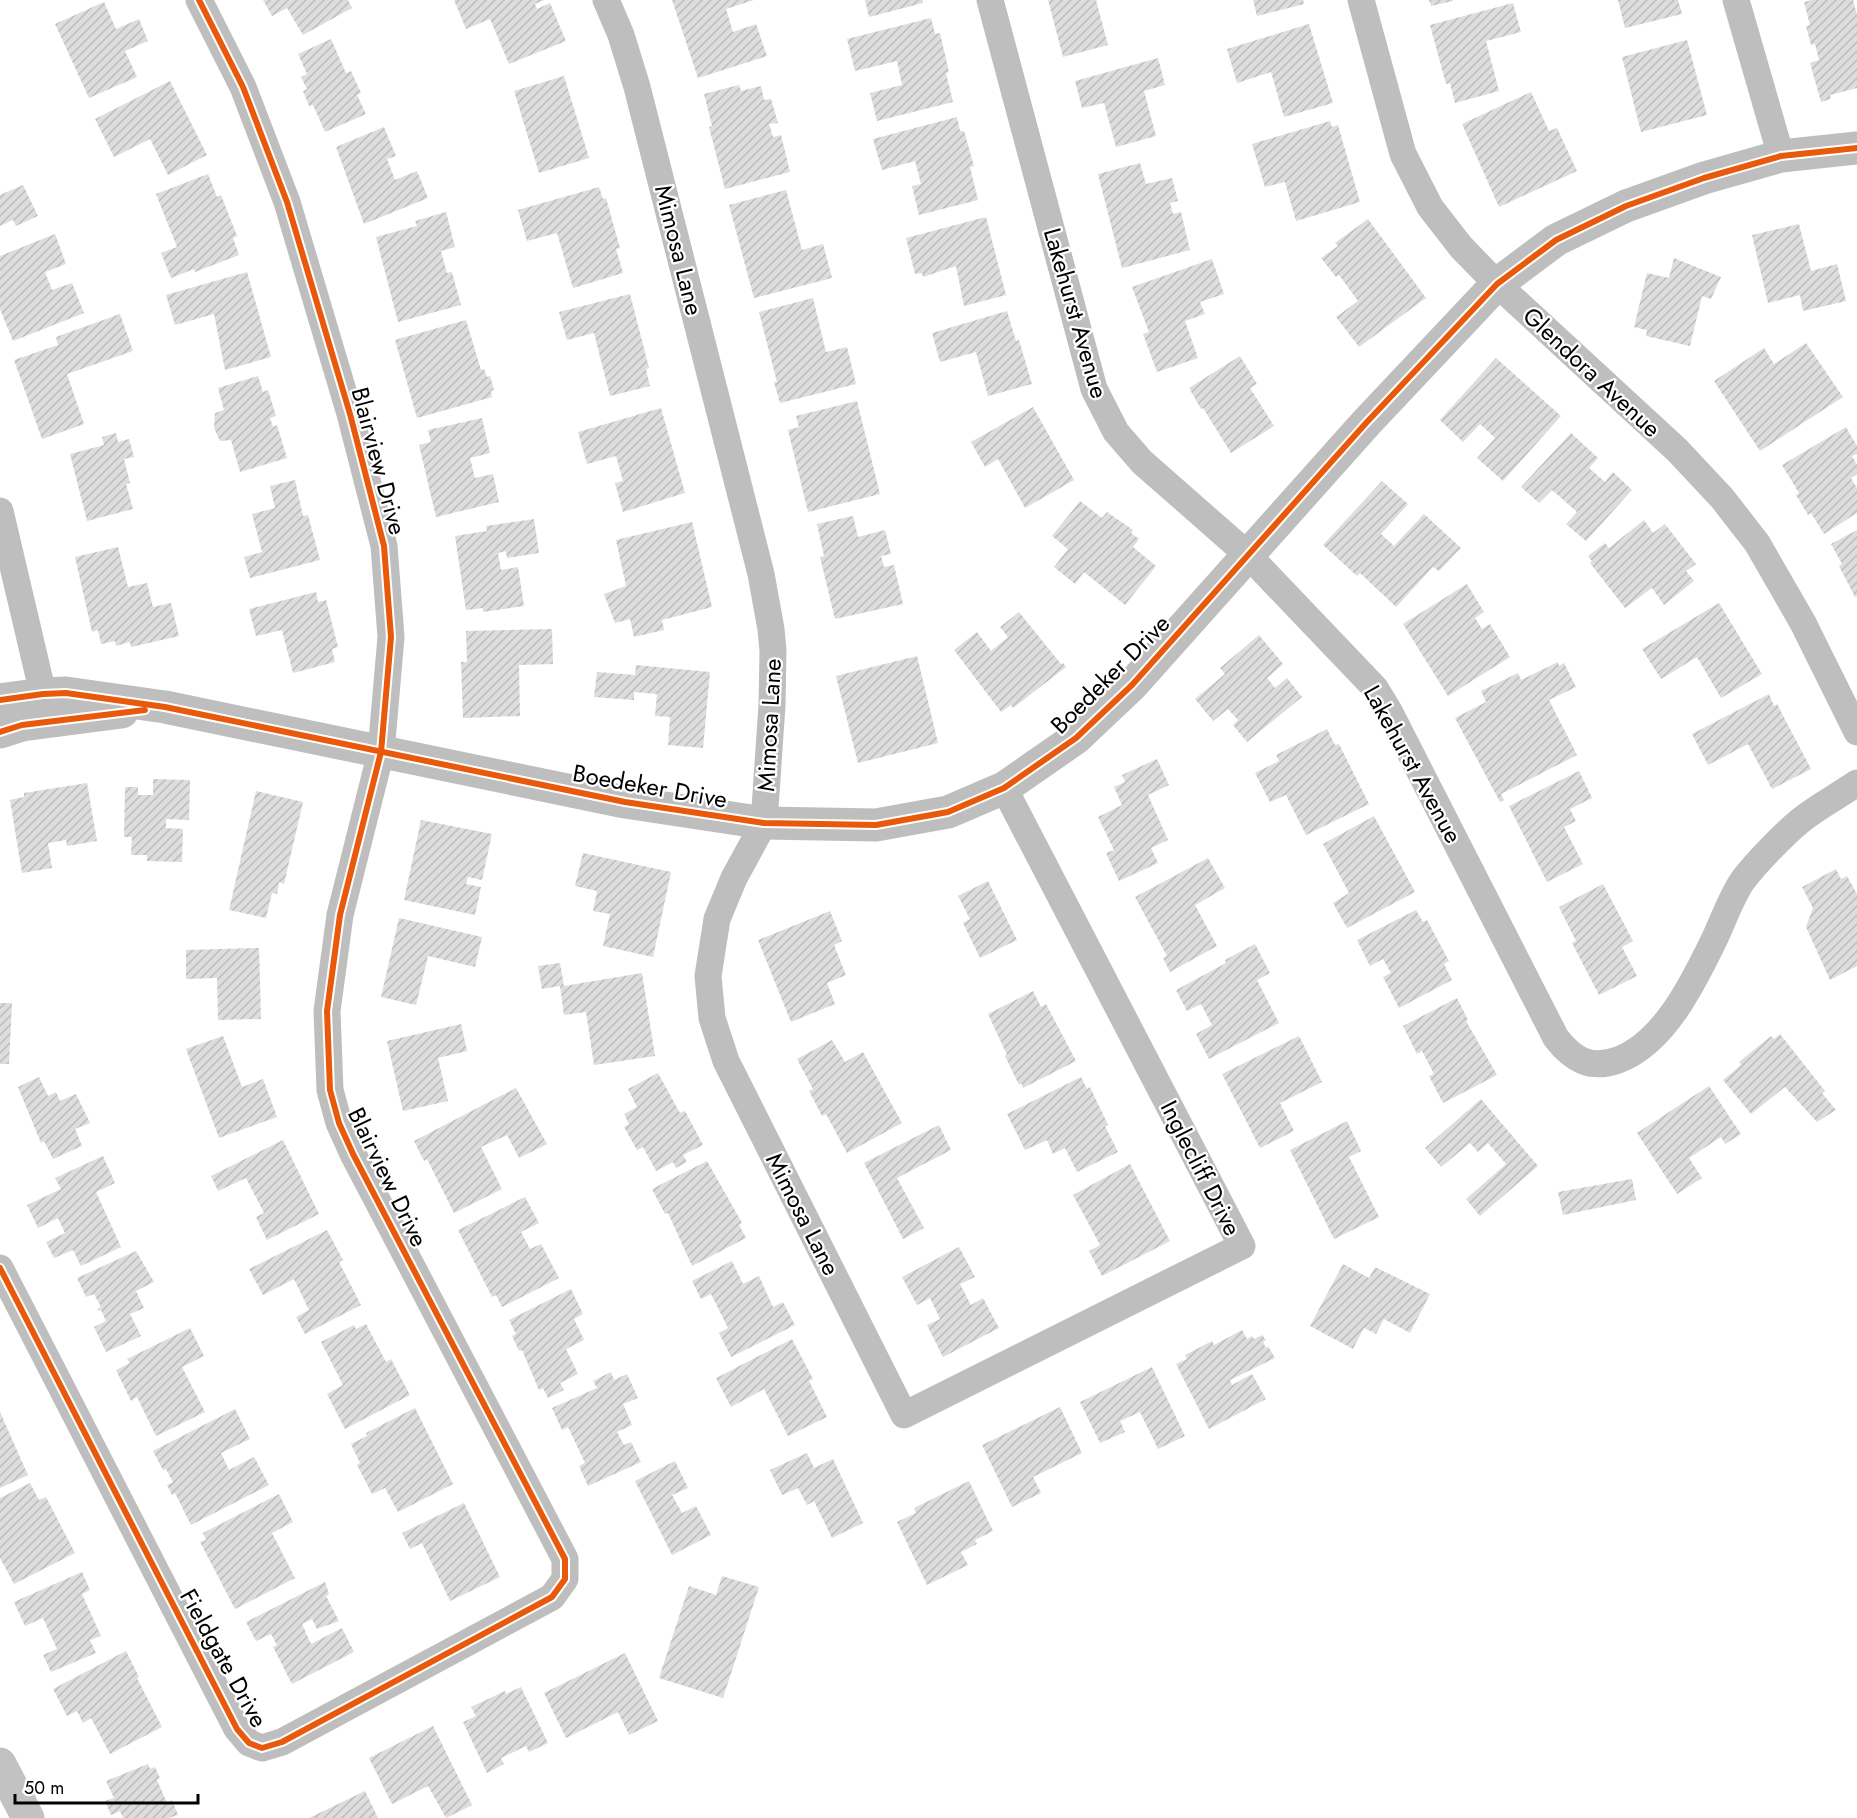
<svg xmlns="http://www.w3.org/2000/svg" width="1857" height="1818" viewBox="0 0 1857 1818" font-family="Jost,sans-serif">
<defs>
<pattern id="building-hatch" width="6" height="6" patternUnits="userSpaceOnUse" patternTransform="scale(1.5)"><rect width="6" height="6" fill="#ddd"/><path d="M-1 1l2-2M0 6l6-6M5 7l2-2" fill="none" stroke="#bcbcbc"/></pattern>
</defs>
<rect width="100%" height="100%" fill="#fff"/>
<g fill="url(#building-hatch)">
<path d="M263,0H348L352,8L303,35L287,8L272,16Z"/>
<path d="M454,0H544L535,4L537,9L550,3L566,41L509,64L490,19L466,29Z"/>
<path d="M672,0H754L726,9L733,32L756,24L767,56L698,78Z"/>
<path d="M865,0H923V3L869,17Z"/>
<path d="M1048,0H1096L1108,45L1063,57Z"/>
<path d="M1253,0H1303L1304,4L1257,16Z"/>
<path d="M1429,0H1453V1L1431,6Z"/>
<path d="M1618,0H1678L1682,14L1625,28Z"/>
<path d="M1812,0H1853L1857,15V88L1830,95L1831,99L1821,102L1810,63L1819,60L1815,44L1811,45L1806,26L1810,25L1804,2Z"/>
<path d="M104,2L116,29L139,19L148,41L125,51L137,77L89,98L55,24Z"/>
<path d="M1513,3L1521,32L1486,41L1499,91L1455,103L1450,83L1446,84L1430,25Z"/>
<path d="M931,18L935,34L940,33L949,72L946,73L953,102L877,121L870,93L902,85L897,61L855,71L847,39Z"/>
<path d="M1309,24L1333,103L1284,117L1271,72L1237,83L1227,49Z"/>
<path d="M331,39L346,73L351,71L361,93L357,95L366,114L325,132L313,105L309,106L303,91L307,89L301,77L307,74L298,54Z"/>
<path d="M1687,40L1707,115L1641,132L1622,57Z"/>
<path d="M1158,58L1165,85L1144,91L1156,136L1116,147L1104,103L1082,108L1075,81Z"/>
<path d="M564,76L589,158L539,173L514,91Z"/>
<path d="M170,81L207,155L168,175L150,139L114,157L95,119Z"/>
<path d="M739,85L741,91L761,86L764,100L771,99L778,123L769,124L773,137L781,135L790,172L725,189L709,127L712,126L704,94Z"/>
<path d="M1531,92L1549,131L1557,128L1577,171L1499,207L1462,124Z"/>
<path d="M957,117L960,131H964L974,166L970,167L978,200L919,215L912,186L921,184L915,161L882,170L873,139Z"/>
<path d="M1330,121L1332,127L1338,125L1360,202L1296,221L1285,182L1265,187L1252,144Z"/>
<path d="M384,127L396,156L387,159L395,180L417,171L428,198L364,224L336,147Z"/>
<path d="M1140,163L1146,184L1172,178L1178,201L1170,203L1173,214L1181,212L1190,250L1122,268L1098,174Z"/>
<path d="M208,174L217,197L221,195L237,236L233,238L239,255L195,272L194,269L171,278L161,253L177,247L156,194Z"/>
<path d="M23,185L38,216L16,226L13,220L0,226V195Z"/>
<path d="M599,187L603,199L606,198L620,248L616,249L623,273L573,288L557,233L527,241L518,210Z"/>
<path d="M786,190L802,250L823,244L832,278L754,298L729,205Z"/>
<path d="M446,212L455,247L441,251L447,273L452,272L461,305L398,322L376,237L417,226L415,221Z"/>
<path d="M986,217L1006,295L964,306L956,266L923,277L922,273L915,274L906,238Z"/>
<path d="M1368,219L1426,298L1359,347L1336,317L1358,301L1339,275L1336,277L1321,258L1338,246L1335,243Z"/>
<path d="M1799,224L1811,271L1837,264L1846,301L1803,311L1800,295L1768,303L1752,235Z"/>
<path d="M55,234L66,264L45,272L52,290L72,283L84,313L13,341L0,309V256Z"/>
<path d="M1674,258L1721,277L1711,299L1702,296L1690,346L1646,336L1647,330L1634,327L1647,273L1669,278Z"/>
<path d="M1212,259L1224,294L1200,302L1205,314L1185,321L1198,358L1157,372L1143,334L1149,332L1132,287Z"/>
<path d="M247,272L271,357L225,370L214,314L175,325L166,295Z"/>
<path d="M630,294L649,368L646,369L650,386L610,396L594,333L567,340L559,312Z"/>
<path d="M813,298L826,352L847,347L856,384L780,403L774,382H777L759,312Z"/>
<path d="M1007,311L1016,341L1019,340L1032,384L988,396L976,352L940,362L932,333Z"/>
<path d="M120,314L133,351L67,374L84,424L42,439L14,360L58,345L56,337Z"/>
<path d="M466,320L481,370L484,369L487,377L490,376L494,390L491,391L492,397L417,418L395,340Z"/>
<path d="M1806,343L1843,397L1760,451L1714,381L1764,348L1774,364Z"/>
<path d="M1240,356L1257,384L1250,388L1274,426L1231,453L1203,408L1201,409L1189,388Z"/>
<path d="M1496,358L1561,416L1503,481L1477,458L1495,438L1480,424L1463,442L1440,420Z"/>
<path d="M258,376L263,392L268,390L276,416L270,418L273,427L277,425L287,458L240,472L231,440L220,441L214,428L215,413L224,410L218,388Z"/>
<path d="M857,401L880,494L808,512L788,430L799,427L796,416Z"/>
<path d="M1033,407L1074,480L1025,508L998,459L985,467L971,442Z"/>
<path d="M661,408L685,493L623,512L615,483L623,481L616,456L587,464L578,432Z"/>
<path d="M482,418L490,453L470,458L475,478L493,474L499,502L436,517L419,445L431,442L428,430Z"/>
<path d="M1846,427L1857,446V454L1852,456L1857,465V474L1851,478L1857,488V513L1824,534L1811,513L1808,515L1796,495L1799,493L1782,465Z"/>
<path d="M116,433L118,442L129,439L134,457L124,459L130,483L126,484L133,509L87,521L70,454L104,445L102,437Z"/>
<path d="M1571,433L1598,458L1589,468L1605,482L1613,472L1632,490L1586,541L1566,524L1577,512L1552,490L1539,503L1521,487Z"/>
<path d="M295,480L303,516L308,515L320,560L250,578L244,557L262,552L252,514L275,508L270,486Z"/>
<path d="M1382,481L1408,504L1381,534L1394,546L1424,514L1461,548L1439,571L1433,567L1396,607L1360,573L1357,576L1323,545Z"/>
<path d="M1080,501L1102,518L1107,512L1133,530L1131,533L1139,539L1133,547L1156,566L1125,605L1084,572L1075,584L1054,567L1068,549L1052,536Z"/>
<path d="M853,516L858,537L885,530L891,554L881,556L884,567L894,565L903,604L835,619L820,557L824,556L817,524Z"/>
<path d="M534,519L539,553L507,558L506,551L498,553L501,570L518,567L524,606L483,612V608L466,610L455,536L487,531L486,526Z"/>
<path d="M1644,520L1653,533L1665,524L1696,564L1686,571L1694,581L1664,605L1652,588L1625,608L1590,563L1592,561L1588,556L1605,543L1609,548Z"/>
<path d="M692,522L712,607L662,620L664,630L634,637L630,619L615,623L604,594L626,586L616,540Z"/>
<path d="M1857,530V596L1855,597L1839,566L1842,564L1831,544Z"/>
<path d="M118,547L128,587L147,583L153,607L171,603L179,636L131,647L130,642L116,646L115,641L101,644L98,630L92,632L75,557Z"/>
<path d="M1467,584L1484,612L1475,618L1482,629L1490,624L1510,657L1448,696L1403,624Z"/>
<path d="M316,592L318,602L326,600L338,647L332,649L335,662L293,673L282,630L256,636L249,609Z"/>
<path d="M1719,603L1762,674L1721,698L1697,657L1661,679L1642,649Z"/>
<path d="M1019,612L1061,664L1063,663L1066,667L1013,708L1011,705L1001,712L954,650L977,632L991,651L1008,637L1000,627Z"/>
<path d="M552,629L553,664L519,665L520,716L463,718L461,662H467L466,631Z"/>
<path d="M1259,635L1283,664L1267,678L1275,688L1287,678L1302,697L1247,742L1233,725L1238,720L1228,709L1213,721L1195,699L1225,674L1220,668Z"/>
<path d="M917,656L938,743L858,763L836,676Z"/>
<path d="M1558,662L1559,666L1564,663L1576,687L1549,700L1577,755L1501,794L1504,800L1500,802L1455,718L1486,702L1481,691L1518,673L1521,680Z"/>
<path d="M636,665L710,672L703,748L668,745L670,717L655,716L657,694L634,692V700L594,697L597,672L635,675Z"/>
<path d="M1769,694L1774,706L1777,704L1811,769L1772,789L1748,744L1708,765L1692,734Z"/>
<path d="M1327,729L1335,745L1339,744L1369,804L1306,835L1286,795L1270,802L1255,773L1279,761L1276,755Z"/>
<path d="M1157,759L1169,785L1148,795L1168,840L1151,848L1158,863L1119,881L1106,853L1114,850L1098,817L1122,805L1114,787L1125,782L1122,775Z"/>
<path d="M1579,771L1592,798L1570,809L1576,821L1564,827L1583,864L1547,882L1509,806Z"/>
<path d="M153,779L190,780L189,820L166,819V828L183,829L182,862L147,861V855H131L132,837H124L125,787H138V795H153Z"/>
<path d="M87,783L97,841L67,846L66,840L48,843L52,868L22,873L10,800L24,797V793Z"/>
<path d="M256,791L303,802L284,884L279,882L277,894L272,893L266,918L229,910Z"/>
<path d="M1374,816L1415,892L1347,928L1333,903L1349,893L1323,844Z"/>
<path d="M421,820L492,834L482,880L468,877L466,884L481,887L475,915L404,900Z"/>
<path d="M583,853L671,872L653,957L603,946L610,914L593,911L597,891L575,886Z"/>
<path d="M1208,858L1225,888L1195,905L1217,946L1170,972L1163,958L1167,956L1135,897Z"/>
<path d="M1836,869L1841,879L1847,876L1857,894V966L1830,980L1806,927L1813,908L1802,887Z"/>
<path d="M988,881L1017,940L980,958L963,923L970,919L958,896Z"/>
<path d="M1603,884L1633,941L1622,947L1637,976L1599,995L1572,943L1576,941L1559,907Z"/>
<path d="M1416,910L1423,922L1427,920L1449,961L1444,964L1452,980L1399,1008L1383,977L1391,973L1383,959L1370,966L1357,940Z"/>
<path d="M830,911L842,941L834,945L846,975L827,983L835,1004L791,1022L758,940Z"/>
<path d="M399,918L482,937L475,967L428,956L416,1005L381,997Z"/>
<path d="M1255,944L1270,973L1257,980L1279,1023L1209,1059L1196,1034L1212,1025L1201,1004L1187,1011L1176,990L1226,963L1225,960Z"/>
<path d="M259,948L261,1019L218,1020L217,978L186,979V950Z"/>
<path d="M560,963L564,986L642,973L655,1056L594,1065L586,1012L564,1015L560,986L542,989L538,966Z"/>
<path d="M1033,991L1041,1007L1046,1004L1076,1061L1023,1088L1021,1083L1019,1085L1005,1056L1007,1055L988,1014Z"/>
<path d="M1457,998L1468,1020L1466,1021L1497,1075L1443,1103L1429,1076L1434,1074L1422,1051L1417,1054L1403,1026Z"/>
<path d="M0,1003H12L9,1064H0Z"/>
<path d="M461,1024L467,1051L438,1058L448,1101L403,1111L387,1041Z"/>
<path d="M1780,1034L1825,1091L1822,1093L1836,1110L1817,1122L1785,1087L1751,1114L1723,1080L1741,1065L1739,1062L1771,1036L1774,1039Z"/>
<path d="M223,1036L242,1087L263,1079L277,1117L219,1138L186,1049Z"/>
<path d="M1299,1036L1322,1082L1280,1103L1294,1131L1260,1148L1222,1074Z"/>
<path d="M832,1040L845,1062L863,1052L902,1123L847,1153L826,1114L822,1116L809,1091L813,1089L797,1059Z"/>
<path d="M658,1073L680,1113L685,1111L703,1145L683,1155L687,1162L676,1168L673,1162L656,1171L643,1147L637,1150L624,1127L629,1124L624,1114L637,1107L628,1089Z"/>
<path d="M39,1077L48,1096L56,1092L60,1101L76,1094L90,1123L75,1129L82,1146L53,1159L44,1141L41,1143L18,1087Z"/>
<path d="M1081,1077L1087,1089L1090,1087L1108,1125L1105,1126L1118,1152L1077,1172L1065,1148L1053,1154L1047,1140L1025,1150L1007,1114Z"/>
<path d="M1709,1086L1741,1134L1725,1144L1721,1137L1689,1158L1702,1178L1677,1194L1637,1133Z"/>
<path d="M516,1088L547,1144L519,1158L507,1135L481,1147L502,1189L454,1213L427,1159L424,1161L414,1141Z"/>
<path d="M1481,1099L1538,1166L1480,1216L1466,1199L1506,1164L1488,1143L1478,1152L1470,1143L1441,1167L1425,1148Z"/>
<path d="M1347,1121L1361,1151L1349,1157L1379,1217L1334,1239L1290,1150Z"/>
<path d="M939,1125L951,1150L897,1178L924,1228L903,1239L864,1163Z"/>
<path d="M283,1140L319,1214L267,1240L256,1217L264,1213L246,1178L218,1191L211,1176Z"/>
<path d="M103,1156L115,1183L96,1192L121,1247L81,1266L73,1250L54,1258L46,1242L65,1233L58,1218L38,1228L27,1205L61,1189L55,1178Z"/>
<path d="M707,1161L742,1223L739,1225L746,1238L692,1266L668,1213L665,1214L652,1189Z"/>
<path d="M1130,1164L1170,1241L1102,1276L1089,1251L1100,1245L1073,1195Z"/>
<path d="M1632,1179L1636,1200L1563,1215L1558,1192Z"/>
<path d="M525,1197L539,1223L521,1232L530,1249L541,1244L559,1278L502,1307L496,1295L492,1297L458,1230Z"/>
<path d="M327,1230L343,1260L339,1262L361,1305L305,1334L296,1317L309,1310L294,1279L263,1295L249,1269Z"/>
<path d="M959,1247L975,1277L960,1284L971,1305L983,1298L999,1328L943,1357L927,1325L940,1319L930,1298L917,1305L902,1277Z"/>
<path d="M136,1251L154,1282L136,1291L144,1308L130,1314L141,1336L106,1352L94,1327L106,1321L101,1310L99,1311L97,1309L101,1307L94,1294L86,1297L77,1278Z"/>
<path d="M732,1261L743,1284L759,1276L773,1307L783,1302L795,1325L731,1357L719,1333L728,1328L711,1294L701,1299L692,1281Z"/>
<path d="M1343,1264L1369,1278L1375,1267L1430,1294L1410,1333L1384,1319L1376,1334L1364,1328L1353,1349L1310,1326Z"/>
<path d="M571,1289L583,1314L574,1319L584,1340L566,1349L578,1374L560,1383L564,1390L548,1398L543,1388L539,1390L522,1350L519,1351L512,1336L516,1334L509,1320Z"/>
<path d="M366,1324L386,1362L391,1359L410,1395L345,1429L327,1394L343,1385L321,1342L354,1325L356,1329Z"/>
<path d="M190,1328L204,1356L182,1367L205,1412L156,1436L137,1397L131,1401L116,1370L130,1363L127,1359Z"/>
<path d="M1242,1330L1247,1339L1252,1336L1254,1339L1262,1335L1266,1340L1263,1342L1266,1348L1268,1346L1275,1358L1230,1380L1232,1385L1252,1374L1266,1399L1209,1429L1176,1364L1187,1359L1185,1355L1212,1341L1214,1345Z"/>
<path d="M792,1339L813,1379L809,1381L827,1417L788,1436L764,1389L731,1407L716,1378Z"/>
<path d="M1152,1367L1185,1436L1158,1449L1140,1412L1120,1421L1125,1432L1100,1443L1080,1402Z"/>
<path d="M611,1372L614,1380L627,1374L638,1398L623,1404L632,1425L617,1432L624,1445L631,1442L641,1462L588,1486L579,1466L585,1463L568,1427L562,1430L552,1408L597,1388L593,1381Z"/>
<path d="M1060,1407L1082,1453L1033,1477L1041,1493L1012,1507L982,1445Z"/>
<path d="M415,1408L453,1484L398,1512L385,1488L372,1494L357,1465L360,1463L351,1444L367,1436L366,1433Z"/>
<path d="M235,1409L250,1439L221,1453L229,1470L254,1457L269,1485L191,1525L175,1493L172,1495L167,1485L173,1482L166,1469L163,1470L153,1451Z"/>
<path d="M0,1412L28,1475L0,1488Z"/>
<path d="M807,1453L814,1468L833,1459L863,1523L832,1538L814,1501L807,1505L798,1488L782,1495L770,1470Z"/>
<path d="M675,1461L688,1488L672,1495L682,1513L696,1506L711,1535L672,1555L635,1481Z"/>
<path d="M969,1481L993,1531L975,1540L977,1544L961,1552L968,1565L927,1585L897,1522L916,1513L914,1508Z"/>
<path d="M30,1483L39,1500L46,1497L75,1553L14,1584L0,1558V1498Z"/>
<path d="M279,1494L293,1522L272,1533L295,1578L235,1609L200,1542L206,1540L203,1533Z"/>
<path d="M464,1503L500,1577L450,1601L422,1543L410,1549L402,1533Z"/>
<path d="M82,1572L90,1590L82,1594L101,1636L90,1640L96,1653L51,1672L43,1655L57,1649L43,1618L25,1626L14,1602Z"/>
<path d="M722,1576L759,1587L723,1698L659,1678L689,1586L716,1595Z"/>
<path d="M325,1582L329,1594L326,1596L339,1621L317,1629L312,1619L302,1624L311,1644L342,1628L354,1652L292,1684L273,1647L277,1645L271,1634L256,1641L246,1622Z"/>
<path d="M126,1651L139,1677L137,1678L162,1727L110,1754L91,1718L83,1723L77,1711L67,1716L53,1689Z"/>
<path d="M625,1653L658,1721L629,1735L618,1712L566,1738L544,1693Z"/>
<path d="M521,1687L548,1743L529,1752L526,1746L501,1758L504,1764L487,1773L463,1722L476,1716L471,1707L505,1691L506,1694Z"/>
<path d="M433,1726L472,1805L446,1818L428,1786L392,1804L369,1758Z"/>
<path d="M148,1764L150,1769L155,1767L160,1778L157,1780L167,1803L172,1800L178,1815L169,1818H123L120,1811L111,1815L105,1801L114,1798L106,1781Z"/>
<path d="M365,1791L378,1818H309Z"/>
</g>
<g fill="none" stroke-linecap="round" stroke-linejoin="round">
<g stroke="#bebebe" stroke-width="27">
<path d="M606,0L621,35L637,87L761,574L771,629L773,651L772,705L764,823L734,878L717,919L708,976L712,1018L726,1061L904,1415L1242,1246L1004,788"/>
<path d="M990,0L1094,389L1116,432L1142,462L1248,555L1375,688L1389,711L1556,1038C1573,1060 1591,1070 1618,1060C1664,1043 1693,983 1713,942C1723,922 1730,899 1743,880C1756,863 1783,835 1800,821C1817,807 1838,796 1857,783"/>
<path d="M1361,0L1403,154L1430,207L1461,247L1497,284L1677,450L1722,498L1757,543L1803,623L1857,732"/>
<path d="M1736,0L1781,156"/>
<path d="M0,511L48,715"/>
<path d="M0,1268L237,1729L249,1743L262,1748L282,1742L552,1597L565,1579V1559L353,1154L339,1123L330,1090L327,1011L340,915L381,752L391,637L384,546L350,414L287,202L243,87L199,0"/>
</g>
<g stroke="#bebebe" stroke-width="33">
<path d="M0,700L43,694L66,693L165,707L625,802L764,823L876,825L948,812L1004,788L1076,738L1132,685L1366,423L1497,284L1556,240L1626,206L1704,178L1781,156L1857,148"/>
<path d="M0,732L22,725L122,712"/>
</g>
<path stroke="#c2c2c2" stroke-width="33" d="M0,1764L28,1818"/>
<g stroke="#fff" stroke-width="10">
<g id="cycleway">
<path d="M0,700L43,694L66,693L165,707L625,802L764,823L876,825L948,812L1004,788L1076,738L1132,685L1366,423L1497,284L1556,240L1626,206L1704,178L1781,156L1857,148"/>
<path d="M0,732L22,725L145,710"/>
<path d="M0,1268L237,1729L249,1743L262,1748L282,1742L552,1597L565,1579V1559L353,1154L339,1123L330,1090L327,1011L340,915L381,752L391,637L384,546L350,414L287,202L243,87L199,0"/>
</g>
</g>
<use href="#cycleway" stroke="#e8590c" stroke-width="6"/>
</g>
<g text-anchor="middle" dominant-baseline="central" stroke-width="4.5" stroke-linejoin="round" paint-order="stroke">
<g font-size="24" fill="#000" stroke="#fff">
<text transform="translate(679 250) rotate(76)">Mimosa Lane</text>
<text transform="translate(1076 313) rotate(74)">Lakehurst Avenue</text>
<text transform="translate(1592 372) rotate(43)">Glendora Avenue</text>
<text transform="translate(379 461) rotate(75)">Blairview Drive</text>
<text transform="translate(1110 674) rotate(-45)">Boedeker Drive</text>
<text transform="translate(769 725) rotate(-87)">Mimosa Lane</text>
<text transform="translate(1413 764) rotate(61)">Lakehurst Avenue</text>
<text transform="translate(650 786) rotate(10)">Boedeker Drive</text>
<text transform="translate(1201 1168) rotate(63)">Inglecliff Drive</text>
<text transform="translate(388 1177) rotate(64)">Blairview Drive</text>
<text transform="translate(803 1214) rotate(63)">Mimosa Lane</text>
<text transform="translate(224 1658) rotate(61)">Fieldgate Drive</text>
</g>
</g>
<path d="M15 1794v9h183v-9" fill="none" stroke="#000000" stroke-width="3"/>
<text x="24" y="1794" font-size="18" fill="#000000" stroke="#ffffff" stroke-width="4.5" paint-order="stroke">50 m</text>
</svg>
